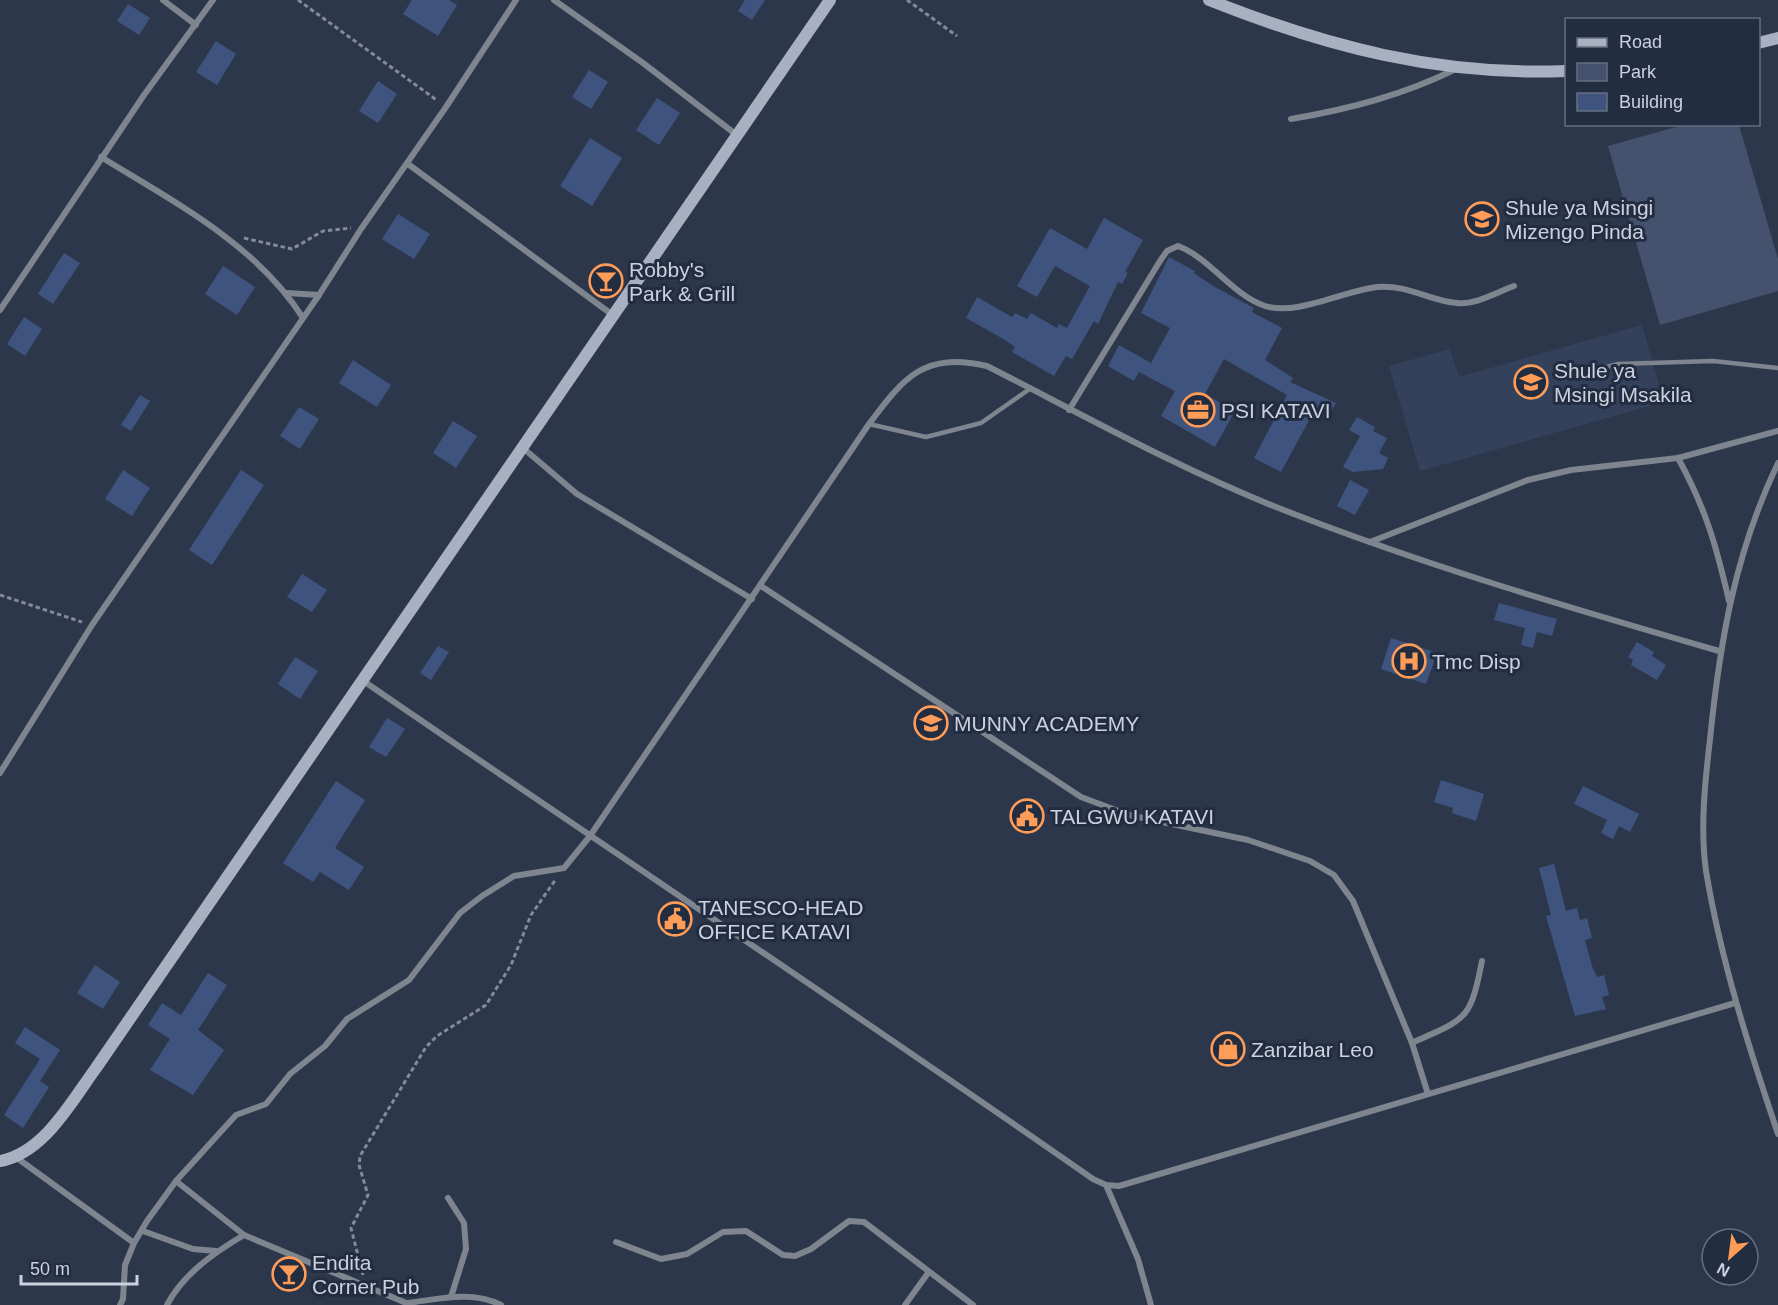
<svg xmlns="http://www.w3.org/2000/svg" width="1778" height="1305" viewBox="0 0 1778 1305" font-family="Arial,sans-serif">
<rect width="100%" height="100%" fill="#2d374b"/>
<path fill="#34415b" d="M1642,325L1664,402L1420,471L1389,366L1450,349L1459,377Z"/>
<path fill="#45526d" d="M1683,125H1739L1778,259V291L1660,325L1608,146Z"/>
<g fill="#3e547f">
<path d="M412,0H449L457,5L438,36L403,14Z"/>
<path d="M745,0H765L752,20L738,11Z"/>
<path d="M128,4L150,18L139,35L117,21Z"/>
<path d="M216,41L236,54L217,85L196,72Z"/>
<path d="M589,70L608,82L591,109L572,97Z"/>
<path d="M378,81L397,94L378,123L359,111Z"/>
<path d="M657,98L680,113L659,145L636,130Z"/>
<path d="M590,138L622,158L592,206L560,186Z"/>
<path d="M398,214L430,234L414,259L382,239Z"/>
<path d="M1104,218L1143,240L1125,272L1128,273L1122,284L1118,282L1098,324L1094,321L1072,359L1066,356L1054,376L1012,352L1015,347L1005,340L966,318L977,297L1012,317L1015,313L1027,319L1031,313L1057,328L1059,324L1067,328L1090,286L1055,266L1037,297L1017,286L1050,228L1087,249Z"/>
<path d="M64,253L80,263L53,304L38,294Z"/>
<path d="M1169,257L1195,271L1194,273L1213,286L1254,308L1252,312L1282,328L1265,360L1293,378L1290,382L1336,403L1327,418L1314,411L1281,472L1254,458L1287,395L1224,359L1205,394L1235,411L1215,447L1161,416L1175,391L1139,372L1134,381L1108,366L1119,345L1151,363L1170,328L1141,313Z"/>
<path d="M223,266L255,287L237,315L205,294Z"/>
<path d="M24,317L42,329L25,356L7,344Z"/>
<path d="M353,360L391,385L377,407L339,383Z"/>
<path d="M140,395L150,401L131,431L121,425Z"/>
<path d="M299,407L319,419L300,449L280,436Z"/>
<path d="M1357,417L1375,427L1373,431L1387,438L1379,453L1388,458L1383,469L1353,472L1343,467L1360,436L1349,430Z"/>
<path d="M453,421L477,436L456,468L433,453Z"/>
<path d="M123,470L150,488L132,516L105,499Z"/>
<path d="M241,470L264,485L212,565L189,550Z"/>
<path d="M1350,480L1369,490L1355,515L1337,506Z"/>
<path d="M302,574L327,590L312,612L287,597Z"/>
<path d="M1499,603L1557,619L1552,636L1537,632L1533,648L1521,645L1525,628L1494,620Z"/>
<path d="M1391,638L1437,653L1426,684L1381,669Z"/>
<path d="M1637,642L1654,652L1652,656L1666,665L1657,680L1631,665L1633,660L1628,657Z"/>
<path d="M438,646L449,652L431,680L420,673Z"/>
<path d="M295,657L318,671L300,699L278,684Z"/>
<path d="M387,718L405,729L386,757L369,747Z"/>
<path d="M1441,780L1484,794L1476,821L1452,813L1453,808L1434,802Z"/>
<path d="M336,781L365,800L335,848L364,867L349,890L320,872L313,882L283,863Z"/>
<path d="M1583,786L1639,814L1630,832L1619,826L1613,839L1601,833L1607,820L1574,804Z"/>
<path d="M1554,864L1566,911L1577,908L1580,920L1587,918L1592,938L1585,940L1592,966L1597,977L1604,975L1609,995L1602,997L1606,1009L1575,1016L1546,916L1551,915L1539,868Z"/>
<path d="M95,965L120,982L103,1009L77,993Z"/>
<path d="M208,973L227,985L198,1030L224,1050L193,1095L150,1070L170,1039L148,1025L162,1003L181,1015Z"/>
<path d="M25,1027L60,1050L40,1081L49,1087L23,1128L4,1115L40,1059L15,1043Z"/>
</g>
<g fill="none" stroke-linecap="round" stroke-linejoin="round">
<g stroke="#838a9b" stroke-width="3" stroke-dasharray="4.5 3" stroke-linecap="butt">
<path d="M298,0L438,101"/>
<path d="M907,0L957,36"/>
<path d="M244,238L292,249L323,231L351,228"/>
<path d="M0,595L82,622"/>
<path d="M363,1275L351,1228L368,1195L359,1165L360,1156L426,1047L437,1036L486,1005L511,965L531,915L556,879"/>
</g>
<g stroke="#7f858f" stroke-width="4.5">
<path d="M1562,379L1618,364L1713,361L1778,368"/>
<path d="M869,424L926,437L981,423L1031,388"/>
</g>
<g stroke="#7f858f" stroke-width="6">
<path d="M163,0L196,25"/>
<path d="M554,0L643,63L738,136"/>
<path d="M1291,119C1350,109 1403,95 1456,69"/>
<path d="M101,157C174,202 256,244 303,318"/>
<path d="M408,164L614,316"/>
<path d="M287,293L319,295"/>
<path d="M0,310L144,95L213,0"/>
<path d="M1069,410L1160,261L1167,251L1178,246C1210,258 1231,294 1265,306C1297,316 1343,291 1377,287C1407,284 1430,301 1457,303C1476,305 1497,292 1514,286"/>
<path d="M523,448L577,494L752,599"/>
<path d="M1678,458C1706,509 1716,545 1729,601"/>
<path d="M1778,463C1735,553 1720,641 1710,739C1705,782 1700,828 1706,871C1721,961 1749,1048 1778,1134"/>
<path d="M1370,542L1528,480L1571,470L1678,458L1778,431"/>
<path d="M761,586L1081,797L1129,815L1248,840L1310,861L1334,875L1353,901L1412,1043L1428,1094"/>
<path d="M362,680C605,847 851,1010 1093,1179L1106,1185L1119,1186L1735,1003"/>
<path d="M0,773L92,625L319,295L361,229L446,107L516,0"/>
<path d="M1412,1043C1466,1018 1470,1022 1482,961"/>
<path d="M17,1158L134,1243"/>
<path d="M176,1181L244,1235L411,1305"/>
<path d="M1106,1185L1138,1259L1151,1305"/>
<path d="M448,1198L464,1223L466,1249L451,1297"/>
<path d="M143,1231L193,1249L216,1251"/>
<path d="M616,1242L661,1259L687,1254L723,1232L746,1231L783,1255L795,1256L811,1249L849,1221L864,1222L973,1305"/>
<path d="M408,1303C438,1299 473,1290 501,1305"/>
<path d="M120,1305L123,1299L125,1265L134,1243L147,1221L176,1181L236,1115L266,1104L290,1074L325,1046L347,1019L409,980L460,913L482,896L514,876L564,868L590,836L869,424C905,376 924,352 987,366C1083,415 1176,467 1276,507C1420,564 1570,608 1719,651"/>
<path d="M167,1305C183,1274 215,1252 244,1235"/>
<path d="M905,1305L928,1273"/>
</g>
<g stroke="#a8b0c1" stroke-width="12">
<path d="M1209,0C1327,47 1439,76 1566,71"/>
<path d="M1758,43L1778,38"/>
<path d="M0,1161C44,1153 71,1102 96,1068L830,0"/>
</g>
</g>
<defs>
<g id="school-ring" transform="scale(1.725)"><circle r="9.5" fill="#232d41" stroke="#fe9c58" stroke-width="1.5"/><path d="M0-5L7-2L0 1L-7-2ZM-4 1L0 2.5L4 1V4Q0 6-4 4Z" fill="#fe9c58"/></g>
<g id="bar-ring" transform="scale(1.725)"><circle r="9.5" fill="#232d41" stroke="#fe9c58" stroke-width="1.5"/><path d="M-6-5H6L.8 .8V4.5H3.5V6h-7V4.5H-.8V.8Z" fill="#fe9c58"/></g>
<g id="office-ring" transform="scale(1.725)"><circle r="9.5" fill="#232d41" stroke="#fe9c58" stroke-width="1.5"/><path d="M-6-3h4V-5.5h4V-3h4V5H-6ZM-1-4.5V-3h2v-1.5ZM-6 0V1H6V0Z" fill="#fe9c58"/></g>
<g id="hospital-ring" transform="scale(1.725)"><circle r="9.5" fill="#232d41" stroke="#fe9c58" stroke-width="1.5"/><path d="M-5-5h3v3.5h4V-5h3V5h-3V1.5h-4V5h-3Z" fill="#fe9c58"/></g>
<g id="civic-ring" transform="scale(1.725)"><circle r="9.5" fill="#232d41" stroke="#fe9c58" stroke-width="1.5"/><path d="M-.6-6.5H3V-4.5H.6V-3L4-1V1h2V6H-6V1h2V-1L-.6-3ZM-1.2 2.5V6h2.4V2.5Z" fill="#fe9c58"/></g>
<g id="shop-ring" transform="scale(1.725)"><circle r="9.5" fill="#232d41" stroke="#fe9c58" stroke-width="1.5"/><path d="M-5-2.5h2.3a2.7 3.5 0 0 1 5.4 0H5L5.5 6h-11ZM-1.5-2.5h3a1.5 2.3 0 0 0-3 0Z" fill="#fe9c58"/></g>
</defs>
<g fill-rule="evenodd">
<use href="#school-ring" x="1482" y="219"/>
<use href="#bar-ring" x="606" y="281"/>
<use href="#school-ring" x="1531" y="382"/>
<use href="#office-ring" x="1198" y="410"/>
<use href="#hospital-ring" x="1409" y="661"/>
<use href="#school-ring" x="931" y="723"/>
<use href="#civic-ring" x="1027" y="816"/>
<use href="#civic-ring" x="675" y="919"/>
<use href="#shop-ring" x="1228" y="1049"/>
<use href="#bar-ring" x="289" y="1274"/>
</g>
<g text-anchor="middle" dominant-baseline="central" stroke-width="6" stroke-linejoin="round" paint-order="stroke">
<g font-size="21" fill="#cbd1de" stroke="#232d41" text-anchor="start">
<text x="1505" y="207">Shule ya Msingi<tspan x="1505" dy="24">Mizengo Pinda</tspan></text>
<text x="629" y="269">Robby's<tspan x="629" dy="24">Park &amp; Grill</tspan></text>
<text x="1554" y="370">Shule ya<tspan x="1554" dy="24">Msingi Msakila</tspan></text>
<text x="1221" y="410">PSI KATAVI</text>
<text x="1432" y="661">Tmc Disp</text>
<text x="954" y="723">MUNNY ACADEMY</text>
<text x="1050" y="816">TALGWU KATAVI</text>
<text x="698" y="907">TANESCO-HEAD<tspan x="698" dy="24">OFFICE KATAVI</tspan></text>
<text x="1251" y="1049">Zanzibar Leo</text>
<text x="312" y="1262">Endita<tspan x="312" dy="24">Corner Pub</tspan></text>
</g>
</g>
<rect x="1565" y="18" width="195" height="108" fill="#232d41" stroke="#666f80" stroke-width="1.5"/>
<rect x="1577" y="38" width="30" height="9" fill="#a8b0c1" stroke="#666f80" stroke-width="1.5"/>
<text x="1619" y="48" font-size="18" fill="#cbd1de">Road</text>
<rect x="1577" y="63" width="30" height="18" fill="#45526d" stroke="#666f80" stroke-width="1.5"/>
<text x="1619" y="78" font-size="18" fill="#cbd1de">Park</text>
<rect x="1577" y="93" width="30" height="18" fill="#3e547f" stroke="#666f80" stroke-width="1.5"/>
<text x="1619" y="108" font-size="18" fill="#cbd1de">Building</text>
<g transform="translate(1730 1257) rotate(208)"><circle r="28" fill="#232d41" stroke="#666f80" stroke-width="1.5"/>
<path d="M0-4.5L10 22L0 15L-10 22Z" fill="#fe9c58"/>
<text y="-9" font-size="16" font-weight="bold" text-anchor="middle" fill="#cbd1de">N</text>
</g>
<path d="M21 1275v9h116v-9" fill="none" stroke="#cbd1de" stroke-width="3"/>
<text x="30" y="1275" font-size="18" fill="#cbd1de" stroke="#232d41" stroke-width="4.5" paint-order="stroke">50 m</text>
</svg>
